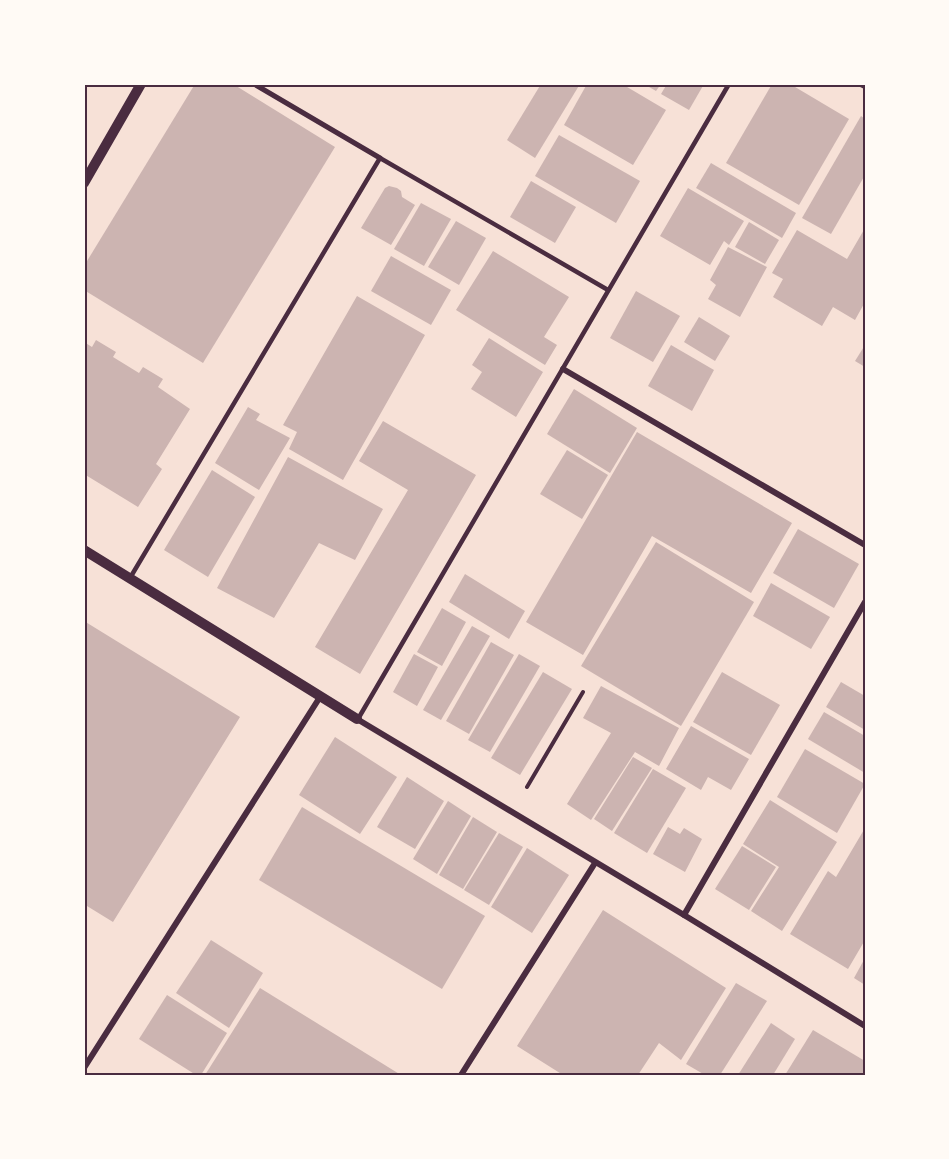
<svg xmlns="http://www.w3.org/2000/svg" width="949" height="1159" viewBox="0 0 949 1159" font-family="Lato,sans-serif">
<rect width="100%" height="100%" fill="#f7e1d7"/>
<g fill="#ccb4b1">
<path d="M195,84H233L335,147L203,363L84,290V266Z"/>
<path d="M541,84H580L535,158L507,140Z"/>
<path d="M587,84H622L666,110L633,165L564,125Z"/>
<path d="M644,84H661L656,91Z"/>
<path d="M667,84H704L689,110L661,94Z"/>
<path d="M772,84H790L849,119L799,205L726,163Z"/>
<path d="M861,116L865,119V175L831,234L802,218Z"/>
<path d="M559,135L640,181L616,223L535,176Z"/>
<path d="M711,163L796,213L782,238L696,188Z"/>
<path d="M531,181L576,207L555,243L510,217Z"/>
<path d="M389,186L397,188L401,191L402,197L415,205L391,245L361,228L385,188Z"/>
<path d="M688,188L744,221L729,245L724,241L710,265L660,236Z"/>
<path d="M421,203L451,219L424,266L394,249Z"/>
<path d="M456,221L486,238L459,285L428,267Z"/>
<path d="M749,222L779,240L765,264L735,247Z"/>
<path d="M865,228V302L855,320L833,307L822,326L773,297L783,279L772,273L797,230L847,259Z"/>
<path d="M728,247L767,267L740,317L708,299L716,285L710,280Z"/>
<path d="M493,251L569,297L544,337L557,345L545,365L456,310Z"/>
<path d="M391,256L451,290L431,325L371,291Z"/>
<path d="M636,291L680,316L653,362L610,338Z"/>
<path d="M357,296L425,335L343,480L289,449L297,432L283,425Z"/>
<path d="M699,317L730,336L715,361L684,342Z"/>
<path d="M489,338L543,372L516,417L471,389L482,372L472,365Z"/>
<path d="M96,340L116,352L113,357L139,373L143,367L163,379L158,387L190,409L156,464L162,469L138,507L84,474V342L92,347Z"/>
<path d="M671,345L714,370L692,411L648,386Z"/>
<path d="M865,345V367L855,361Z"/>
<path d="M574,389L637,428L610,473L547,434Z"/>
<path d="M248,407L260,414L256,420L290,438L259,490L215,463Z"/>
<path d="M383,421L476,475L360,674L315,647L408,490L359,461Z"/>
<path d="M637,432L792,523L751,593L652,536L583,655L526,622Z"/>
<path d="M567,450L608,475L582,519L540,494Z"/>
<path d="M288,457L383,509L355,560L319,543L274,618L217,588Z"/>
<path d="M212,470L255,497L208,577L164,550Z"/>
<path d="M798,529L859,564L834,608L773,573Z"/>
<path d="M656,542L754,602L681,726L581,666Z"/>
<path d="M465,574L525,611L509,639L449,602Z"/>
<path d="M771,583L830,617L811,649L753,616Z"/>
<path d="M442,608L466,622L442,666L417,652Z"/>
<path d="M84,621L240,717L113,922L87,906L84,912Z"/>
<path d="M472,626L490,636L441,720L423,710Z"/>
<path d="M491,642L514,655L469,734L446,721Z"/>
<path d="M414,654L438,667L417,706L393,692Z"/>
<path d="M519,654L540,666L490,752L468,740Z"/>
<path d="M543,672L572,689L520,775L491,758Z"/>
<path d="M722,672L780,705L751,755L693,722Z"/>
<path d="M841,682L865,696V730L826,707Z"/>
<path d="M601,686L679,728L659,766L635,752L591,820L567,804L611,733L583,718Z"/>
<path d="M824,712L865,736V773L808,739Z"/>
<path d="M691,726L749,759L731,790L708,777L701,790L666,769Z"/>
<path d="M335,737L397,777L360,834L299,795Z"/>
<path d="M805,749L865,784L837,833L777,797Z"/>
<path d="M633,757L652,768L612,831L594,819Z"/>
<path d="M653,769L686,788L647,853L614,833Z"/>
<path d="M407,777L444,801L415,849L377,827Z"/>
<path d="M770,800L837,842L782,931L751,911L779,867L743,844Z"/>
<path d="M448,801L471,816L437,874L413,859Z"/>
<path d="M302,807L485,916L442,989L259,880Z"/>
<path d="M473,817L497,832L463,889L439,875Z"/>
<path d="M668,827L680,834L684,828L702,839L685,872L653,854Z"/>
<path d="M865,828V940L848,969L790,934L828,871L836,877Z"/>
<path d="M499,833L523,847L489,905L464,890Z"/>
<path d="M742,846L776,867L749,910L715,889Z"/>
<path d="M527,848L569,875L532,933L491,907Z"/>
<path d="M603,910L726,988L681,1060L659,1043L638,1075H563L517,1046Z"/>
<path d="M211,940L263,973L229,1028L176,993Z"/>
<path d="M865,958V985L854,978Z"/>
<path d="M736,983L767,1001L720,1075H705L686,1064Z"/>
<path d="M260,988L401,1075H205Z"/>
<path d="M167,995L227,1033L201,1075H196L139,1039Z"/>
<path d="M771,1023L795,1039L773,1075H738Z"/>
<path d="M813,1030L865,1061V1075H785Z"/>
</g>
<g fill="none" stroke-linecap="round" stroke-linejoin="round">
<path stroke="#4a2c40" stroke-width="4" d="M527,787L583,692"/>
<g stroke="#4a2c40" stroke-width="4.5">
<path d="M130,578L380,158L608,290"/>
<path d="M358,719L729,84"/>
</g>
<path stroke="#4a2c40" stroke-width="5" d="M254,84L380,158"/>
<g stroke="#4a2c40" stroke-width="6">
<path d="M861,84L865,86"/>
<path d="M563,369L865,545"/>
<path d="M357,719L684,915L865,1026"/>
<path d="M684,915L865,602"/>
<path d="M84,1068L320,697"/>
<path d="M461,1075L595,863"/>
</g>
<g stroke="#4a2c40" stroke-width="10">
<path d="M84,183L141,84"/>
<path d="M84,550L357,719"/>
</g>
</g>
<rect width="949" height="1159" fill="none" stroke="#fffaf5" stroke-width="171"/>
<rect x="86" y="86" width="778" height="988" fill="none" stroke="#4a2c40" stroke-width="2"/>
</svg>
